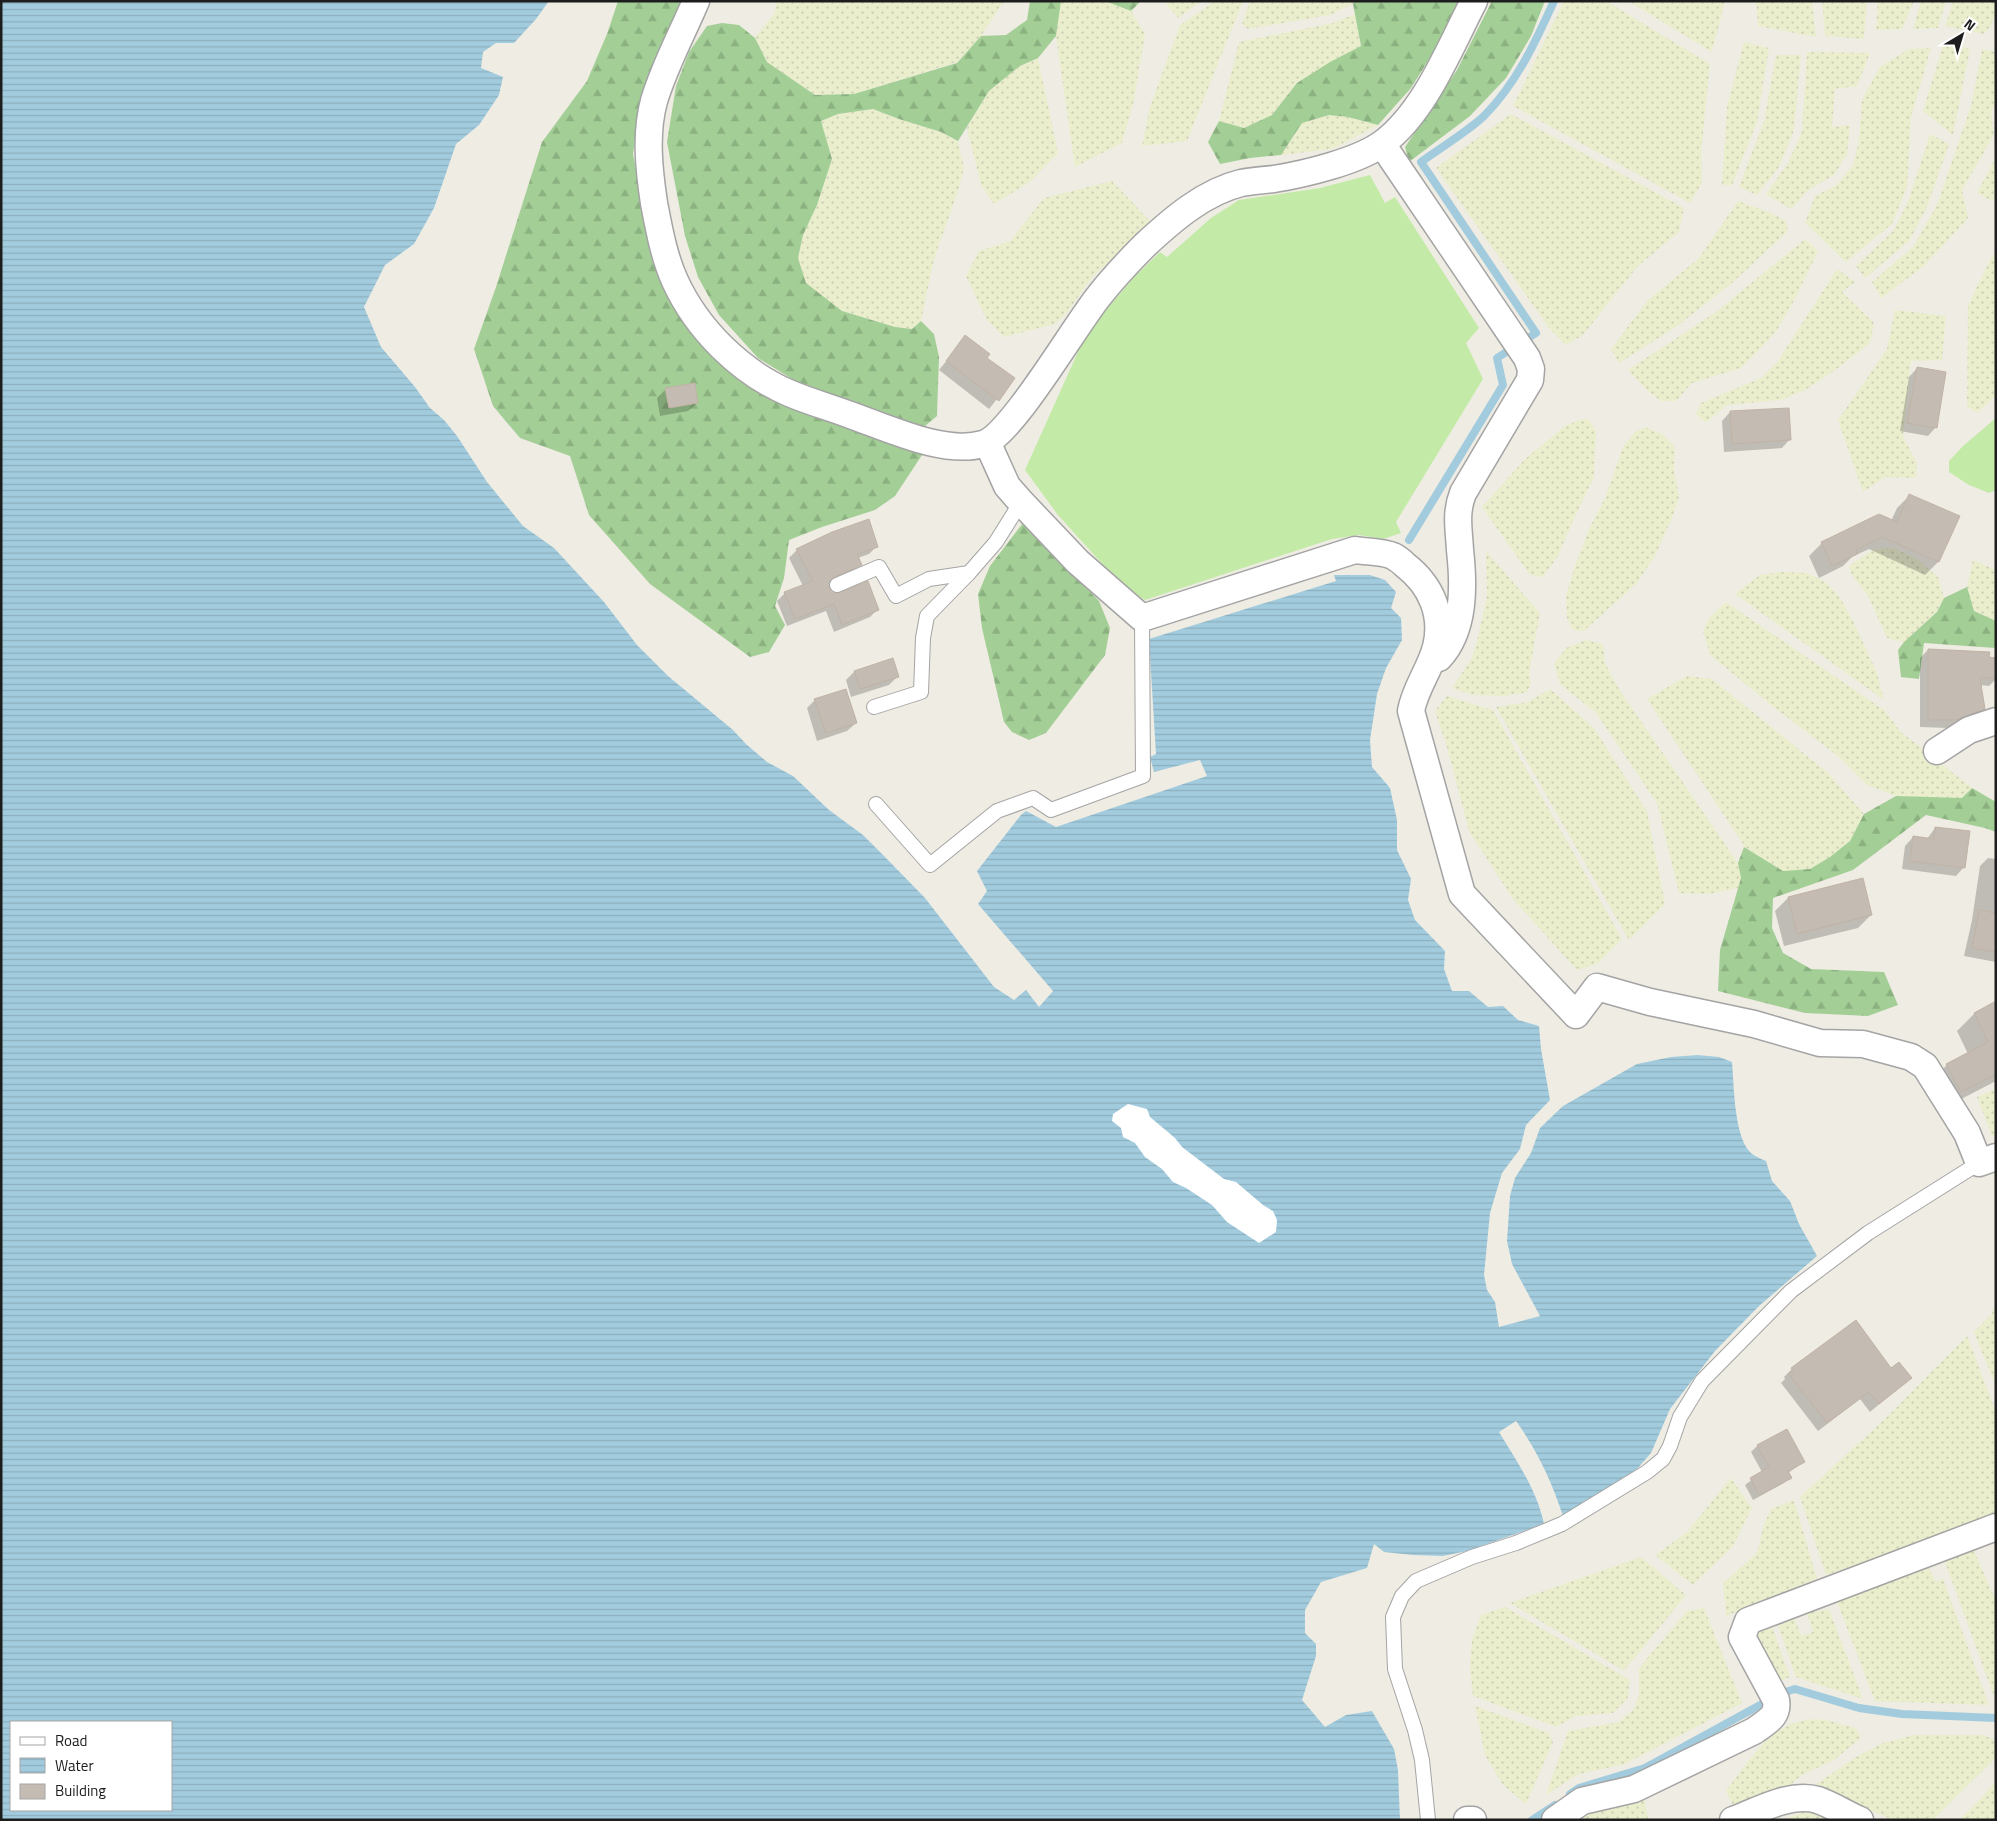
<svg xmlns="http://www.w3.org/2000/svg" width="1997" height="1821" viewBox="0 0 1997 1821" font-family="'Titillium Web',sans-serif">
<defs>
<pattern id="farmland-dots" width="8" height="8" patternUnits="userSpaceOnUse" patternTransform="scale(1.25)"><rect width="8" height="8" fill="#eaeecd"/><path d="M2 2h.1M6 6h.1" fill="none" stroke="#c8ccb0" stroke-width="1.8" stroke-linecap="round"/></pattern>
<pattern id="forest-firs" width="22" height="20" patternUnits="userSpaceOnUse" patternTransform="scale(1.25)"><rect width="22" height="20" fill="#a3cf96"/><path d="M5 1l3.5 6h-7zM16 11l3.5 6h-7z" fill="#8cb181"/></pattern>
<pattern id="water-rules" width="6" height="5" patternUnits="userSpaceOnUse" patternTransform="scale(1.25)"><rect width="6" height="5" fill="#a2ccde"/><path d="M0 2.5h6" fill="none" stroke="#8bafbe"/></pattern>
</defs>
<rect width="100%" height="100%" fill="#efece3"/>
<g fill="url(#farmland-dots)">
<path d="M777,1H1004L981,36L957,62L854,94L815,95L767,62L755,38L774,14Z"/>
<path d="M1061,1H1105L1131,11L1145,34L1134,100L1122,143L1075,167L1056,36Z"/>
<path d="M1164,1H1202L1178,18Z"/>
<path d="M1215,1H1243L1187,141L1142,146L1150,107L1180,25Z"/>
<path d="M1250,1H1355L1353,4L1330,15L1248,29L1242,24Z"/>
<path d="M1564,1H1606L1710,64L1701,154L1702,183L1690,203L1513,106Z"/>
<path d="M1628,1H1725L1712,52Z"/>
<path d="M1756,1H1812L1816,37L1758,26Z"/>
<path d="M1822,1H1867L1864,39L1825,36Z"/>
<path d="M1878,1H1914L1902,29L1876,30Z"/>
<path d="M1921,1H1946L1938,28L1913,29Z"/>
<path d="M1953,1H1996V11L1991,26L1984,34L1945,26Z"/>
<path d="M1355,14L1361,46L1330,62L1297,83L1272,115L1244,128L1219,121L1239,42L1333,23Z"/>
<path d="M1744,42L1769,48L1757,122L1732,185H1722L1727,107Z"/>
<path d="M1944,42L1970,49L1953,135L1923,111Z"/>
<path d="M1931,48L1911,117L1907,187L1892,224L1846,262L1805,223L1815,196L1837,185L1853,165L1859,141L1862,100L1880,67L1909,49Z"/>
<path d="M1982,49L1996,52V102L1991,112L1994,135L1962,190L1968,218L1924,266L1881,298L1872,282L1913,247L1937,205L1971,106Z"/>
<path d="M1807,52L1870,53L1857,86L1835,89L1832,127L1850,125L1847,154L1834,175L1807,191L1791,209L1766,194L1788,163L1802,132Z"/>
<path d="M1776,55H1801L1794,130L1779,167L1757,195L1739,187L1764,121Z"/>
<path d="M1038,58L1058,153L1030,182L994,204L981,185L967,128L989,91L1020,66Z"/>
<path d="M873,109L899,119L941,132L958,141L964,168L958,191L934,259L921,321L912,329L895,327L842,311L806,283L798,258L803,235L817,205L832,159L821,121L838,114Z"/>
<path d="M1511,114L1684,208L1679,232L1637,267L1583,335L1566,345L1550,329L1436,168Z"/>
<path d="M1329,115L1348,117L1378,125L1332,149L1281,155L1302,123Z"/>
<path d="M1930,134L1949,144L1927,207L1909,241L1865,278L1856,266L1893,231L1907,204Z"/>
<path d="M1996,157V196L1992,201L1977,193Z"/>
<path d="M1112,181L1152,223L1093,276L1068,311L1055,324L1004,337L987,320L966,276L979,251L1010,241L1044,198Z"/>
<path d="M1738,201L1771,213L1786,221L1788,231L1732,283L1676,327L1619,363L1611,349L1648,300L1699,258Z"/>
<path d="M1805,239L1818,251L1796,297L1776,332L1741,368L1692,383L1676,401H1661L1648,391L1628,370L1716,312Z"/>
<path d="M1996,252V395L1977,413L1967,406L1968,305L1991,258Z"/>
<path d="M1837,269L1855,282L1842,292L1874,323L1870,343L1834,371L1805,390L1781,400L1727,405L1706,423L1696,414L1701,403L1761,378L1778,361Z"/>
<path d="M1895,310L1946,316L1942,360L1911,361L1903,437L1917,463L1916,478L1885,477L1863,492L1838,420L1887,349Z"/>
<path d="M1588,419L1596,431L1594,477L1571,525L1558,556L1543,577L1530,575L1482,507L1524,460L1565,426L1579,420Z"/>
<path d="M1645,427L1662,434L1675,447L1674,469L1679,497L1672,518L1655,556L1636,584L1584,631L1573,630L1567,618L1566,595L1575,566L1589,529L1605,498L1623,447L1635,432Z"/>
<path d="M1893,548L1917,559L1938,577L1944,598L1937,611L1904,642L1887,638L1868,596L1851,574L1849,566L1874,549Z"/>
<path d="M1486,551L1540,613L1529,673L1531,684L1527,692L1504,696L1473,695L1452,688L1472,658L1478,637L1487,596Z"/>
<path d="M1973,560L1996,570V621L1974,611L1967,587Z"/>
<path d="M1780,572L1807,573L1825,582L1839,596L1853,621L1877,673L1884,700L1735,594L1760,575Z"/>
<path d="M1726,602L1884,710L1901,732L1972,788L1962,798L1947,799L1896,796L1867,785L1839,757L1771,705L1710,655L1703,631L1710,617Z"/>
<path d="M1586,640L1603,644L1605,663L1619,689L1738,863L1741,878L1739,888L1708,894L1679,893L1657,803L1596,713L1560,684L1554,664L1566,648Z"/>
<path d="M1687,676L1712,679L1828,773L1864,814L1850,841L1830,857L1810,869L1783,872L1745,847L1647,699Z"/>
<path d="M1550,689L1594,728L1647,811L1665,904L1629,940L1496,707L1528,702Z"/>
<path d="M1447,696L1493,710L1622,939L1597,964L1577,970L1513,899L1469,831L1447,747L1435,711Z"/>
<path d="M1996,1089V1135L1992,1136L1977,1097Z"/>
<path d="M1996,1297V1387L1974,1332L1992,1314Z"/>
<path d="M1967,1336L1996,1412V1517L1826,1575L1800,1497L1887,1417Z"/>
<path d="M1731,1478L1752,1508L1733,1546L1693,1585L1655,1555L1686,1533Z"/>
<path d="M1794,1500L1817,1579L1726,1616L1723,1583L1757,1553L1764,1524L1771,1509Z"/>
<path d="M1972,1546L1996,1601V1702L1945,1562Z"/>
<path d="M1641,1557L1686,1595L1624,1671L1510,1603Z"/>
<path d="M1928,1565L1936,1582L1943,1579L1989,1705L1875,1701L1837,1602Z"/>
<path d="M1505,1607L1630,1680L1628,1698L1613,1713L1576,1716L1556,1727L1473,1696L1470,1668L1472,1640L1481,1615Z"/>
<path d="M1704,1608L1742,1703L1625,1764L1579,1774L1546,1795L1568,1731L1619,1722L1634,1709L1639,1695V1668L1687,1611Z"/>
<path d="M1829,1609L1863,1699L1796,1677L1777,1623L1795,1619L1801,1636L1813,1632L1807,1613Z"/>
<path d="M1771,1624L1790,1677L1775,1683L1753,1640L1755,1629Z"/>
<path d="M1475,1706L1549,1733L1553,1742L1526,1804L1503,1785L1485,1755Z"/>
<path d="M1811,1719L1826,1720L1856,1728L1861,1738L1834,1760L1802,1775L1783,1791L1735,1809L1726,1791L1748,1761L1769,1737L1790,1724Z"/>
<path d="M1914,1735H1983L1996,1741V1756L1991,1763L1933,1820L1890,1819L1815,1785L1856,1757L1883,1743Z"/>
<path d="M1996,1781V1820H1959L1971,1809Z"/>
<path d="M1645,1800L1648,1820H1566L1588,1807Z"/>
<path d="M1803,1812L1819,1814L1835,1820H1784Z"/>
</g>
<g fill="#c3eba7">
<path d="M1370,175L1385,203L1395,197L1479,328L1466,343L1483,379L1396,522L1401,533L1383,539L1359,535L1332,539L1145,600L1123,587L1058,515L1025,470L1086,334L1134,277L1160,252L1167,257L1211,218L1239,200L1320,188Z"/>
<path d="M1996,418V490L1989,493L1969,485L1949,472V461L1963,446Z"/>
</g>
<g fill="url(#forest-firs)">
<path d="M618,1H688L638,117L633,154L647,225L702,344L924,452L895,496L875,510L822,527L789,540L784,578L775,606L785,625L769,652L750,657L650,584L589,515L570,456L520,438L493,406L474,349L496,287L542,142L587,81L607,34Z"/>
<path d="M1030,1H1061L1056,36L1038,58L1020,66L989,91L958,141L941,132L899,119L873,109L838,114L821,121L832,159L817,205L803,235L798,258L806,283L842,311L895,327L912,329L921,321L934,334L939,357L937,416L925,426L901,425L802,385L758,358L719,315L698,277L685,236L667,142L676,86L689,52L707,26L722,23L739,25L755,38L767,62L815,95L854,94L957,63L981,36L1006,35L1027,20Z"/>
<path d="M1105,1H1141L1131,11Z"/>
<path d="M1355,1H1461L1439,43L1411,88L1378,125L1348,117L1329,115L1302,123L1281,155L1250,158L1220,164L1208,142L1219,121L1244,128L1272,115L1297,83L1330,62L1361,46L1353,4Z"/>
<path d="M1492,1H1545L1531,36L1506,78L1470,116L1409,162L1405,147L1457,70Z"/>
<path d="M1023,523L1099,601L1110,628L1105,655L1046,733L1029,740L1012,732L1004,722L982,628L978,594L990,566Z"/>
<path d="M1967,587L1974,611L1996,621V648L1924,643L1919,679L1901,677L1898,650L1904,642L1937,612L1944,598Z"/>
<path d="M1972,788L1996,802V832L1985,828L1926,815L1853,870L1773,898L1772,928L1783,953L1811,969L1884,972L1898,1005L1868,1016L1805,1013L1718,991L1720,950L1741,878L1738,863L1744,847L1783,871L1810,869L1830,857L1850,841L1864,814L1896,796L1962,798Z"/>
</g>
<path fill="url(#water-rules)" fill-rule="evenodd" d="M1,1H549L536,19L514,43H496L483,52L481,68L503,77L499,95L479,125L456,144L434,208L414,244L385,265L364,307L381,347L415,387L430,408L444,420L457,436L487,482L523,526L554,548L604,602L637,645L668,676L733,730L746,744L767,762L793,776L829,810L863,835L885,857L925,898L994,987L1014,1000L1026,990L1039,1007L1053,991L978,904L987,891L977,871L1021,815L1026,811L1056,827L1207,776L1200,760L1154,772L1150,757L1156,754L1149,639L1336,581L1334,575H1370L1385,580L1396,592L1391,608L1401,618L1402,640L1386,668L1377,694L1370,740L1372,767L1390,788L1397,820V850L1411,879L1408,900L1415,920L1445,951L1444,969L1452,991H1469L1488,1007L1503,1006L1518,1020L1539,1026L1541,1049L1550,1100L1526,1125L1520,1149L1502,1173L1490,1213L1484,1275L1487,1290L1495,1302L1499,1327L1540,1316L1512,1264L1507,1241L1510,1196L1515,1178L1531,1153L1540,1128L1563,1106L1637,1064L1671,1057L1698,1055L1719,1057L1732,1062C1734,1085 1734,1133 1749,1151C1752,1155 1761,1159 1766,1161L1772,1181L1790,1201L1799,1224L1817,1256L1759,1306L1715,1351L1670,1409L1651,1453L1637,1469L1563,1516C1552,1482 1537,1450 1516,1421L1499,1432C1517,1462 1537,1490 1544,1524L1467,1551L1443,1556L1413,1555L1384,1552L1374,1544L1367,1568L1321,1582L1305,1610V1633L1316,1644V1656L1302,1700L1325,1727L1346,1715L1372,1711L1394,1749L1398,1770L1400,1820H1ZM11,1722H171V1810H11Z"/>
<path fill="#fff" d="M1128,1104L1147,1109L1150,1117L1175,1138L1182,1147L1224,1179L1236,1182L1263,1205L1273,1211L1277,1220L1276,1232L1259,1243L1227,1222L1212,1205L1186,1188L1173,1182L1162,1169L1145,1157L1135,1143L1123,1137L1121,1128L1112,1121L1113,1114Z"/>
<g fill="#0003">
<path d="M966,337L985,358L1013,379L989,409L939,370Z"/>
<path d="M1917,368L1936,427L1928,436L1900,431L1909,377Z"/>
<path d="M666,389L697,403L688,411L660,416L657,398Z"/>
<path d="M1730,412L1790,439L1782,448L1724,452L1722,421Z"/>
<path d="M1910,495L1959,517L1938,562L1925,575L1869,549L1852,557L1843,566L1819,578L1809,556L1822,543L1891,521L1897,508Z"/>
<path d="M877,546L869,554L858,558L860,565L852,572L827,584L830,593L878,609L870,617L834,632L826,611L787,626L777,601L785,593L803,586L789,558L797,550Z"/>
<path d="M1928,650L1996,659V679L1989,686L1980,685L1984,708L1976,716L1948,728L1920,727V658Z"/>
<path d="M854,672L898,676L889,685L851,697L846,680Z"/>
<path d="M815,700L856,723L847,731L817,741L807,708Z"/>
<path d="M1935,828L1964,867L1956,876L1902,869L1905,846L1913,837L1927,839Z"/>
<path d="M1988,858L1996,859V962L1964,956L1972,920L1980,866Z"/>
<path d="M1788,898L1871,915L1858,928L1784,946L1775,911Z"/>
<path d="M1996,1003V1081L1944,1108L1929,1082L1947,1065L1968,1054L1957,1031L1974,1014Z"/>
<path d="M1792,1369L1891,1370L1910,1378L1870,1412L1860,1399L1818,1431L1781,1383L1785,1379L1784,1377Z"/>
<path d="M1787,1430L1804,1462L1788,1473L1790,1477L1784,1483L1753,1500L1745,1485L1762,1472L1751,1452L1757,1446Z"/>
</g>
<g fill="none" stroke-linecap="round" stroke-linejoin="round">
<g stroke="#a2ccde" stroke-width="8">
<path d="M1409,540L1503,385L1497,358L1536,333L1421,162C1440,148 1467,132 1484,116C1516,84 1535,43 1554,1"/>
<path d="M1782,1693L1795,1689L1859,1708L1902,1714L1996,1718"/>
<path d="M1570,1794L1579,1788L1645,1768L1762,1704"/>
<path d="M1532,1820L1555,1805"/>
</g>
</g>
<g fill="#c4bbb2" stroke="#c1b3a5">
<path d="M965,335L990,354L987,358L1015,378L999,401L946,361Z"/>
<path d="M1917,367L1946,372L1937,428L1907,423Z"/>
<path d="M695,383L698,403L669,408L665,388Z"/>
<path d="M1789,408L1791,440L1732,444L1730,411Z"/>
<path d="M1909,494L1960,516L1939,562L1882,537L1856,550L1857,554L1832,566L1821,542L1879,514L1897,522Z"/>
<path d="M869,519L878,547L857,554L862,565L834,577L828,584L831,592L836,594L868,581L879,610L842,625L834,604L795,619L784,592L813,581L796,549L832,532Z"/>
<path d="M1928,649L1990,652L1989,657L1996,658V678H1980L1985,709L1956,720H1928Z"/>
<path d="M893,658L899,677L860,689L854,671Z"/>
<path d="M846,689L857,723L826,733L814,699Z"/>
<path d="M1935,827L1970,831L1965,868L1910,861L1913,836L1934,839Z"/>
<path d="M1863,878L1872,915L1797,934L1788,897Z"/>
<path d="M1979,910L1996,913V952L1972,948Z"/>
<path d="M1996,1001V1074L1961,1092L1946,1064L1988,1042L1974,1013Z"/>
<path d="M1856,1320L1891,1368L1899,1362L1912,1378L1879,1404L1869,1392L1827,1423L1789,1374L1793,1371L1791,1368Z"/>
<path d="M1787,1429L1805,1462L1788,1471L1792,1478L1759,1495L1750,1478L1769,1467L1757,1445Z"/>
</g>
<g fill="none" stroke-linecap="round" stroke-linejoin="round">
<g stroke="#a4a4a4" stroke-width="16">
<g id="service">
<path d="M837,585L879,567L896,596L929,579L969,573L996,542L1021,502"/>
<path d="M874,707L921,692L923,638L927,616L969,573"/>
<path d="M876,804L930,865L997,811L1033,798L1051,810L1143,776L1142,618"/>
<path d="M1428,1820L1422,1760L1415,1730L1395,1669L1393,1617L1402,1596L1416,1581L1472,1557L1516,1543L1562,1524L1647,1472L1663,1459L1670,1446L1680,1417L1702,1381L1791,1291L1868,1233L1979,1163"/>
</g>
</g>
<g stroke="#a4a4a4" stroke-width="29">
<g id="minor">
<path d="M696,1C682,34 664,67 654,101C645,134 649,170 654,203C659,229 664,257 675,281C697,329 740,372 789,393C810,402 832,408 853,416C890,429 945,455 983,444C1011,436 1076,324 1099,296C1113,278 1129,261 1145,245C1172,220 1204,192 1241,183C1252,181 1263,180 1274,179C1305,174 1359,161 1383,143C1425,112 1450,47 1474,1"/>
<path d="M1382,144L1527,358L1531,369L1530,380L1463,493C1455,513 1459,530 1460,550C1464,586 1465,630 1439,658"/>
<path d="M988,444L1007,486L1021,502L1078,562L1142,618L1355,550C1367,552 1382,551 1393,556C1397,558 1402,562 1405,565C1431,585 1444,615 1436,647C1430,670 1415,688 1411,711L1462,894L1576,1015L1597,987L1650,1002L1754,1024L1820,1043L1863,1044L1911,1057L1925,1066L1967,1133L1979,1163L1996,1157"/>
<path d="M1937,751L1969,730L1996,721"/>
<path d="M1467,1820H1473"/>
<path d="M1555,1820L1582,1801L1634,1789L1754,1731C1766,1722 1779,1717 1776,1700L1742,1637L1748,1621L1996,1527"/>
<path d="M1733,1820C1760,1810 1790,1792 1818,1800C1832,1805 1846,1814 1860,1820"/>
</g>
</g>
<use href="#service" stroke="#fff" stroke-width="14"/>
<use href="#minor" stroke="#fff" stroke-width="26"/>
</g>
<rect width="1997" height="1821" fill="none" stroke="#1d1d1d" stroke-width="5"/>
<rect x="10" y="1721" width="162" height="90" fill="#ffffff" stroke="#a5a5a5"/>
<rect x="20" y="1737" width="25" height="8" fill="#ffffff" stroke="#a5a5a5"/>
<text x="55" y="1746" font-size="15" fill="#1d1d1d">Road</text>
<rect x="20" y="1758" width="25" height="15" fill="url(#water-rules)" stroke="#a5a5a5"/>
<text x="55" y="1771" font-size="15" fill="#1d1d1d">Water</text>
<rect x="20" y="1784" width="25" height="15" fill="#c4bbb2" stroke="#a5a5a5"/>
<text x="55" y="1796" font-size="15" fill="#1d1d1d">Building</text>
<g transform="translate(1962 35) rotate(38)" stroke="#ffffff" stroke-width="4" paint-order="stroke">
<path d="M0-4L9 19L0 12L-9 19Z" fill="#1d1d1d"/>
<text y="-8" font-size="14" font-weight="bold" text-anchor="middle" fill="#1d1d1d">N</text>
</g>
</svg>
